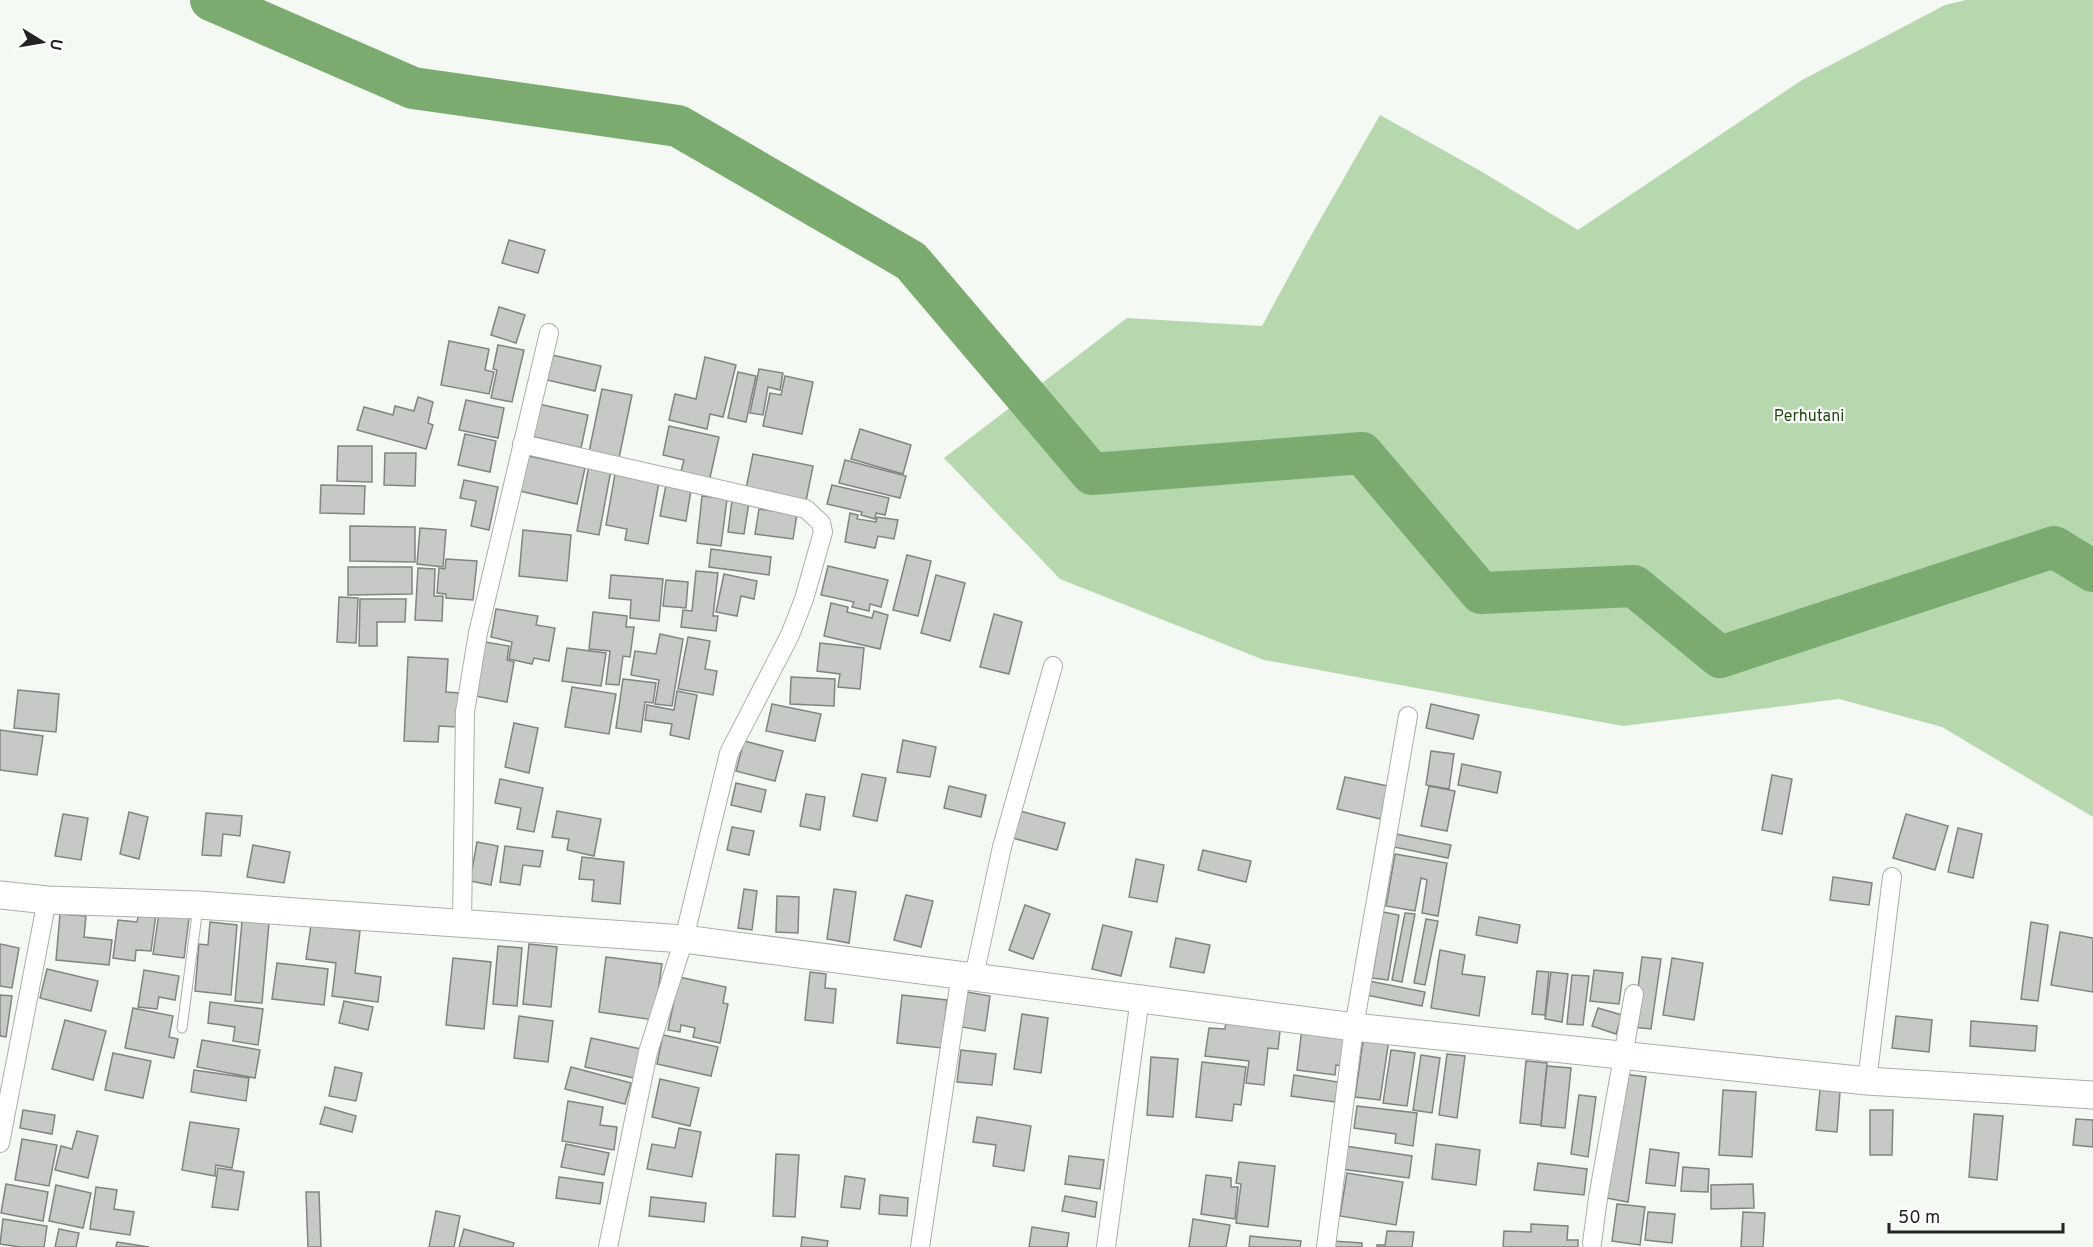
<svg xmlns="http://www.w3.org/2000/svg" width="2093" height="1247" viewBox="0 0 2093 1247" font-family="Overpass,sans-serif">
<rect width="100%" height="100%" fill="#f5f9f4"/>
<path fill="#b7d8ae" d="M1966,0H2093V817L1942,727L1839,699L1623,726L1264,660L1060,579L944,458L1127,318L1262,326L1308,241L1380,115L1479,170L1578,230L1802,80L1945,5Z"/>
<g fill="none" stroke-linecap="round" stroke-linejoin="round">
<path stroke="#7bab6e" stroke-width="42" d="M211,0L413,88L678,126L911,261L1092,474L1362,453L1481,593L1634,586L1720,657L2054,547L2093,571"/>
</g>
<g fill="#c6c9c5" stroke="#818580" stroke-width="1.5">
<path d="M509,240L545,250L538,273L502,263Z"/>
<path d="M499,307L525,315L516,343L491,335Z"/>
<path d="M449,341L489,349L485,370L494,372L489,394L441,385Z"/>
<path d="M498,345L524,350L512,402L491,398L497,370L493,369Z"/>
<path d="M552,355L601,366L595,391L547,380Z"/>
<path d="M705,357L736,365L723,417L710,414L707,429L669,420L675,394L696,399Z"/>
<path d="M759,369L783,373L780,390L768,387L763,415L750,413Z"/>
<path d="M738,372L756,376L746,422L728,418Z"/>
<path d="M785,376L813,382L802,434L763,426L770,393L781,395Z"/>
<path d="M602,389L632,395L619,458L589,452Z"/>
<path d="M418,397L433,402L428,423L433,425L426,449L357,430L364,407L393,415L395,406L414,411Z"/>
<path d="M466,400L504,408L498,438L459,430Z"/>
<path d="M534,403L588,415L581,448L526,435Z"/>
<path d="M669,426L719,437L709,482L680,475L684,460L663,455Z"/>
<path d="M860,429L911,445L903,474L851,459Z"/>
<path d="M465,434L496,441L490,472L458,465Z"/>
<path d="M338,446H372V482L337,481Z"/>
<path d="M385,453H416L415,486L384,485Z"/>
<path d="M753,454L813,466L806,501L746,489Z"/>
<path d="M524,455L585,468L577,504L515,490Z"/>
<path d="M845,460L906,476L900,498L839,483Z"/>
<path d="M589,465L611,470L599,535L577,531Z"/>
<path d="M615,474L659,482L648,544L625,540L627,529L606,525Z"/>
<path d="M464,480L498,487L489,530L471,526L476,501L460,498Z"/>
<path d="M321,485L365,486L364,514L320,513Z"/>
<path d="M666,485L691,490L686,521L660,516Z"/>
<path d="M832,485L889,498L885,515L876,513L875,519L861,515L862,512L827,504Z"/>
<path d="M702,496L727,499L721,546L697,543Z"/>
<path d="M732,500L749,502L744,534L728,532Z"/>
<path d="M759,509L797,514L793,539L755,534Z"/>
<path d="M850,513L858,515L857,519L876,522L877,517L898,520L894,539L878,536L875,548L845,542Z"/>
<path d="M350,526L415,527V562L350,561Z"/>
<path d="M420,528L446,530L443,567L417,564Z"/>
<path d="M523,530L571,535L567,581L519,576Z"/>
<path d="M711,549L771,557L769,575L709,567Z"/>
<path d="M907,555L931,561L918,616L893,610Z"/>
<path d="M446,559L477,561L473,600L446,598V594L437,593L439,568L445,569Z"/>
<path d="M828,566L888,580L881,607L870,604L869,611L852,607L854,602L821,595Z"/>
<path d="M348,567H412V594L348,595Z"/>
<path d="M418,568L435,569L434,596H443L442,621L415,620Z"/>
<path d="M696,571L718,573L713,616H718L716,631L681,627L683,610L692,611Z"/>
<path d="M724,574L757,581L754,599L741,596L737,616L716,612Z"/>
<path d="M611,575L663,579L659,621L630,618L631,600L609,598Z"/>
<path d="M936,575L965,583L950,641L921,633Z"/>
<path d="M666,580L688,582L686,608L663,606Z"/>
<path d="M339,597L358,598L356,643L337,642Z"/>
<path d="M360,599H406L405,622H377V646H359Z"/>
<path d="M831,603L848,607L847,612L872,618L874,611L888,615L880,649L824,636Z"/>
<path d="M496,609L538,616L536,625L555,628L549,661L534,658L532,664L509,659L512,642L491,637Z"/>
<path d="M593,612L627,616L626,627H634L630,657L623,656L619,685L606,684L610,651L589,649Z"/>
<path d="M994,614L1022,622L1009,674L980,667Z"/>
<path d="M660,634L683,639L672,706L655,704L659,680L631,675L635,651L656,654Z"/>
<path d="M688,637L710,641L705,669L717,671L713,695L678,689Z"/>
<path d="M485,642L509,646L507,660L514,662L507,702L475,696Z"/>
<path d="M820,643L864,648L860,689L838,687L840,674L817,671Z"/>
<path d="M567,648L606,653L601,686L562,681Z"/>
<path d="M408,657L448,659L446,692L459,693L457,727L439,726L438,742L404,741Z"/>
<path d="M791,677L835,679L834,706L790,704Z"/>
<path d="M623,679L656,683L653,703L645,702L641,732L616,728Z"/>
<path d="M572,687L616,694L609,734L565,727Z"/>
<path d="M18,690L59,694L56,732L14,728Z"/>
<path d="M677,691L697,695L689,739L670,735L672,724L645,720L647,705L674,710Z"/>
<path d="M772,704L821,714L815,741L766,731Z"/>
<path d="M1431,704L1479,715L1473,739L1426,728Z"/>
<path d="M514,723L538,728L529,773L505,767Z"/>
<path d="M0,730L43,736L37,775L0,770Z"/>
<path d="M903,740L936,747L930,777L897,772Z"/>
<path d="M744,741L783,751L775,781L736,771Z"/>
<path d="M1431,751L1454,754L1449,789L1426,785Z"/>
<path d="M1462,764L1501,772L1497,793L1458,785Z"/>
<path d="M862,774L886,778L877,821L853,816Z"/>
<path d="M1772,775L1792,779L1782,834L1762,830Z"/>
<path d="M1345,777L1388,786L1381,819L1337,809Z"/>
<path d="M500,779L543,788L534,832L517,829L521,808L495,803Z"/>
<path d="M736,783L766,790L761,812L731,805Z"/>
<path d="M949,786L986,795L981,817L944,808Z"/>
<path d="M1429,786L1455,791L1447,831L1421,826Z"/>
<path d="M806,794L825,797L820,830L800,826Z"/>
<path d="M1016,810L1065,823L1057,850L1009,837Z"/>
<path d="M557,811L601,819L594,856L567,850L569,839L552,837Z"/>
<path d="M129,812L148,817L139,859L120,854Z"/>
<path d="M206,813L242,816L240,836L223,834L221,856L202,855Z"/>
<path d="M63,814L88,818L81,860L55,856Z"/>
<path d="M1906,814L1948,826L1935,870L1893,858Z"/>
<path d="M732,827L754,831L749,855L727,850Z"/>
<path d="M1958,828L1982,834L1973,878L1948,872Z"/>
<path d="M1396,834L1451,845L1448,858L1394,847Z"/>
<path d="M477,842L498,846L491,885L470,881Z"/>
<path d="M253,845L290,852L284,883L247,877Z"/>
<path d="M505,846L543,851L540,867L523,865L520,885L500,882Z"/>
<path d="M1203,850L1251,861L1246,882L1198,870Z"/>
<path d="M1395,854L1447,863L1438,916L1422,913L1427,880L1421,878L1415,911L1386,906Z"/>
<path d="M582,857L624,862L620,904L592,901L594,880L579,879Z"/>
<path d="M1136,859L1164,865L1157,902L1129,897Z"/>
<path d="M1833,877L1872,883L1869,905L1830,900Z"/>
<path d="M744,889L757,891L752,930L738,928Z"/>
<path d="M834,889L856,892L849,943L827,939Z"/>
<path d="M906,895L933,901L921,947L894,940Z"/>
<path d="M777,896L799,897L798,933L776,932Z"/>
<path d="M1025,905L1050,914L1033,959L1009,950Z"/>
<path d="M160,906L190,910L184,958L153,954Z"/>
<path d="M139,912L156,914L151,951L136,950L135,961L113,958L118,920L137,922Z"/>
<path d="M1383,912L1399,915L1388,980L1372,978Z"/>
<path d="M1405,913L1415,914L1402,982L1392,980Z"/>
<path d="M60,914L86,916L84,937L112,940L109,965L56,960Z"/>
<path d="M1479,917L1520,925L1517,943L1476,935Z"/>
<path d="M1426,919L1438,921L1425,985L1414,983Z"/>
<path d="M242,921L269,923L262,1003L235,1001Z"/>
<path d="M210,922L237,925L231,995L195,991L199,944L208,945Z"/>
<path d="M2031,922L2048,925L2038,1001L2021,999Z"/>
<path d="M311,925L360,931L355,973L381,977L378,1002L332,996L336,963L306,959Z"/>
<path d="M1103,925L1132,932L1121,976L1092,969Z"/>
<path d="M2060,932L2093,938V992L2051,985Z"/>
<path d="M1176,938L1210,945L1204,973L1170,967Z"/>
<path d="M0,944L19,948L12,988L0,986Z"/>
<path d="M529,944L557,947L551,1007L523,1004Z"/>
<path d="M498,946L522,948L517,1006L493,1004Z"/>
<path d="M1440,950L1465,955L1462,974L1485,977L1479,1016L1431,1008Z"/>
<path d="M606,957L662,964L654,1020L599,1012Z"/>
<path d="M1642,957L1661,959L1651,1029L1633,1027Z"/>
<path d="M453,958L491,962L484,1029L446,1025Z"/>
<path d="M1672,958L1703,963L1694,1020L1663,1015Z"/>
<path d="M277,963L328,969L324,1005L272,999Z"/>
<path d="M47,969L98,981L91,1011L40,998Z"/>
<path d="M144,970L179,976L175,1000L159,997L157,1009L138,1007Z"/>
<path d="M1594,970L1623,973L1619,1004L1590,1001Z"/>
<path d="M1537,971L1549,972L1545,1015L1532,1014Z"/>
<path d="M810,972L826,974L825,988L836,989L833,1023L805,1020Z"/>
<path d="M1551,972L1568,974L1562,1022L1545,1019Z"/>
<path d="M1572,975L1589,976L1583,1025L1567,1024Z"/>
<path d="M679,977L726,987L723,1003L728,1004L720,1043L693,1037L695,1028L681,1025L680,1032L668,1030Z"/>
<path d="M1369,981L1425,992L1422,1006L1366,995Z"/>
<path d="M967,992L990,996L985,1031L962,1027Z"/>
<path d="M0,995L12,996L6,1037L0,1036Z"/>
<path d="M902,995L947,1000L942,1048L897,1043Z"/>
<path d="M344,1001L373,1007L368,1030L339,1023Z"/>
<path d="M210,1002L263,1009L258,1045L233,1041L235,1027L208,1023Z"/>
<path d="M133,1008L173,1016L169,1037L178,1039L174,1058L125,1048Z"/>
<path d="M1598,1008L1622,1015L1616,1034L1592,1026Z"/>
<path d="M1022,1014L1048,1018L1041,1073L1014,1069Z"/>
<path d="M519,1016L553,1021L548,1062L514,1058Z"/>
<path d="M1896,1016L1932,1020L1929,1052L1892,1048Z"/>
<path d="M65,1020L106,1031L93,1080L52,1069Z"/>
<path d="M1226,1021L1281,1022L1278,1049L1268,1048L1264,1085L1246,1083L1249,1061L1205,1056L1209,1028L1225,1029Z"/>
<path d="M1971,1021L2037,1026L2035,1051L1970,1046Z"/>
<path d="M1302,1028L1348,1034L1343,1066L1336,1065L1335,1075L1297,1070Z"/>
<path d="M663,1035L718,1047L711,1076L657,1064Z"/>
<path d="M1364,1035L1389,1039L1380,1100L1355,1097Z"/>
<path d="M591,1038L641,1049L634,1078L585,1067Z"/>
<path d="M202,1040L260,1050L255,1078L197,1067Z"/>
<path d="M961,1050L996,1054L992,1085L957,1082Z"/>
<path d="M1391,1050L1415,1053L1407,1106L1383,1103Z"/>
<path d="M113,1053L151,1061L143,1098L105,1090Z"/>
<path d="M1447,1054L1465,1056L1457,1118L1439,1115Z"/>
<path d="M1421,1055L1440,1058L1432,1113L1413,1110Z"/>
<path d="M1151,1057L1178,1059L1173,1117L1147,1115Z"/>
<path d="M1526,1061L1547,1063L1541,1125L1520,1123Z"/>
<path d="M1202,1062L1246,1067L1241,1105L1234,1104L1232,1121L1196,1117Z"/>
<path d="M1547,1066L1571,1068L1565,1128L1541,1126Z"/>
<path d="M335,1067L362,1073L356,1101L329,1096Z"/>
<path d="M571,1067L631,1083L625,1104L565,1089Z"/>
<path d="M194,1070L249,1078L246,1101L191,1092Z"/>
<path d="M1624,1074L1646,1077L1628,1202L1606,1198Z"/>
<path d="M1294,1075L1338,1082L1335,1102L1291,1096Z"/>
<path d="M660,1079L699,1088L690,1126L652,1117Z"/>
<path d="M1723,1090L1756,1092L1752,1157L1719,1155Z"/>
<path d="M1820,1090L1840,1092L1837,1132L1816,1130Z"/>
<path d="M1579,1095L1596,1097L1588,1157L1571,1154Z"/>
<path d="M568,1101L603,1107L600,1125L617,1127L614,1150L562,1141Z"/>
<path d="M1357,1106L1417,1113L1413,1146L1395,1143L1396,1134L1354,1128Z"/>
<path d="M325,1107L356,1116L352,1132L320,1124Z"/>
<path d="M23,1110L55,1115L52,1134L20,1128Z"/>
<path d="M1870,1110H1893L1892,1155H1870Z"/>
<path d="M1974,1114L2003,1116L1997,1180L1969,1177Z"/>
<path d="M977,1117L1031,1126L1024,1171L993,1166L996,1145L973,1142Z"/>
<path d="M2076,1119L2093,1120V1147L2073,1145Z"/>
<path d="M190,1122L239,1129L232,1168L216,1165L215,1176L182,1170Z"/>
<path d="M679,1128L701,1132L692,1177L647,1169L652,1144L675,1148Z"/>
<path d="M77,1131L98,1136L88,1178L55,1170L61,1146L72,1149Z"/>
<path d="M22,1139L57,1145L49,1186L15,1180Z"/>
<path d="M566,1144L609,1153L604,1175L561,1167Z"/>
<path d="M1436,1144L1480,1150L1476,1185L1432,1179Z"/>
<path d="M1345,1146L1412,1156L1409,1178L1341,1169Z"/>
<path d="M1650,1149L1679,1153L1675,1186L1646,1183Z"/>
<path d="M776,1154L799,1155L795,1217L773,1216Z"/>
<path d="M1069,1156L1104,1160L1100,1189L1065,1184Z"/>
<path d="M1239,1162L1275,1166L1268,1227L1236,1223L1241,1184L1236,1183Z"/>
<path d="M1538,1163L1587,1169L1584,1195L1534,1190Z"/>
<path d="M1683,1167L1709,1169L1708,1192L1681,1191Z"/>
<path d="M218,1168L244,1172L238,1210L212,1207Z"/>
<path d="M1347,1173L1403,1182L1396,1225L1340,1216Z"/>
<path d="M1206,1175L1231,1178V1187H1238L1235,1219L1201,1214Z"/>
<path d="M845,1176L865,1179L860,1209L841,1207Z"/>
<path d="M559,1177L603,1183L600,1204L556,1198Z"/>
<path d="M6,1184L48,1192L43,1221L1,1213Z"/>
<path d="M1753,1184L1754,1208L1711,1209V1185Z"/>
<path d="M56,1185L91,1193L83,1228L49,1221Z"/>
<path d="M96,1187L117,1190L114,1209L134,1212L130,1235L90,1229Z"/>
<path d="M306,1192H319L321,1247H308Z"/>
<path d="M880,1195L908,1198L907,1216L879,1214Z"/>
<path d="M1065,1196L1097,1202L1095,1217L1062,1211Z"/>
<path d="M651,1197L706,1203L704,1222L649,1216Z"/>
<path d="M1617,1204L1645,1207L1640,1245L1612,1241Z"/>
<path d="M436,1211L460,1216L454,1247H429Z"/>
<path d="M1648,1212L1675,1214L1672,1243L1645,1240Z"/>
<path d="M1743,1212L1765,1213L1763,1247H1741Z"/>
<path d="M3,1219L47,1226L44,1247H20L0,1244Z"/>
<path d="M1193,1219L1230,1225L1226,1247H1189Z"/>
<path d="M1531,1224L1568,1226L1567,1240H1578V1247H1503L1504,1231L1531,1232Z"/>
<path d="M1032,1227L1069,1233L1067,1247H1029Z"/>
<path d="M59,1229L79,1233L76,1247H55Z"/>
<path d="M464,1229L514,1243L513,1247H459Z"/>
<path d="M1387,1231L1414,1232L1412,1247H1377V1245H1385Z"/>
<path d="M1250,1236L1301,1241L1300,1247H1249Z"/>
<path d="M802,1237L828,1241L827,1247H801Z"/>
<path d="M1332,1241L1362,1243V1247H1331Z"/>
<path d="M117,1242L149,1247H116Z"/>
</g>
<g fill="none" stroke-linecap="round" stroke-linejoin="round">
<g stroke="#abaeaa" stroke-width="11">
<path id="lane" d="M182,1028L198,907"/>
</g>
<g stroke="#abaeaa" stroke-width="20">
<g id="street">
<path d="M522,444L806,509L821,523L823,532L804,599L790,635L729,753L684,939L648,1052L608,1247"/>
<path d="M462,924L465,712L478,633L549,333"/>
<path d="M974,976L1002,847L1053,666"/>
<path d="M1867,1081L1892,877"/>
<path d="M0,1143L47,900"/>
<path d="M1592,1243L1598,1198L1634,994"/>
<path d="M920,1247L961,974"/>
<path d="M1106,1247L1140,998"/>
<path d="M1326,1247L1354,1027L1408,716"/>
</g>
</g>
<g stroke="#abaeaa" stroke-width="29">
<path id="secondary" d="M0,895L47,900L198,905L684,939L1354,1027L1867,1081L2093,1095"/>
</g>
<use href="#lane" stroke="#fff" stroke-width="9"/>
<use href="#street" stroke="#fff" stroke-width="18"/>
<use href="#secondary" stroke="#fff" stroke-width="27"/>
</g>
<g text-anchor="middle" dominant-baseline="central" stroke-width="4.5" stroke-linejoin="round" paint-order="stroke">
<g font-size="16" fill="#1c4b0c" stroke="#fff">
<text x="1809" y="417">Perhutani</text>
</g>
</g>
<g transform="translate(42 42) rotate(101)" stroke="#ffffff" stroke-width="4.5" paint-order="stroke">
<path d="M0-4.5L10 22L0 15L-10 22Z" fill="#222322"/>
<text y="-9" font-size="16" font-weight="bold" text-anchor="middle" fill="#222322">U</text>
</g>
<path d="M1889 1223v9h174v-9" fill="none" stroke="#222322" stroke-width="3"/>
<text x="1898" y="1223" font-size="18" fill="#222322" stroke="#ffffff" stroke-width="4.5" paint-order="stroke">50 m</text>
</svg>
